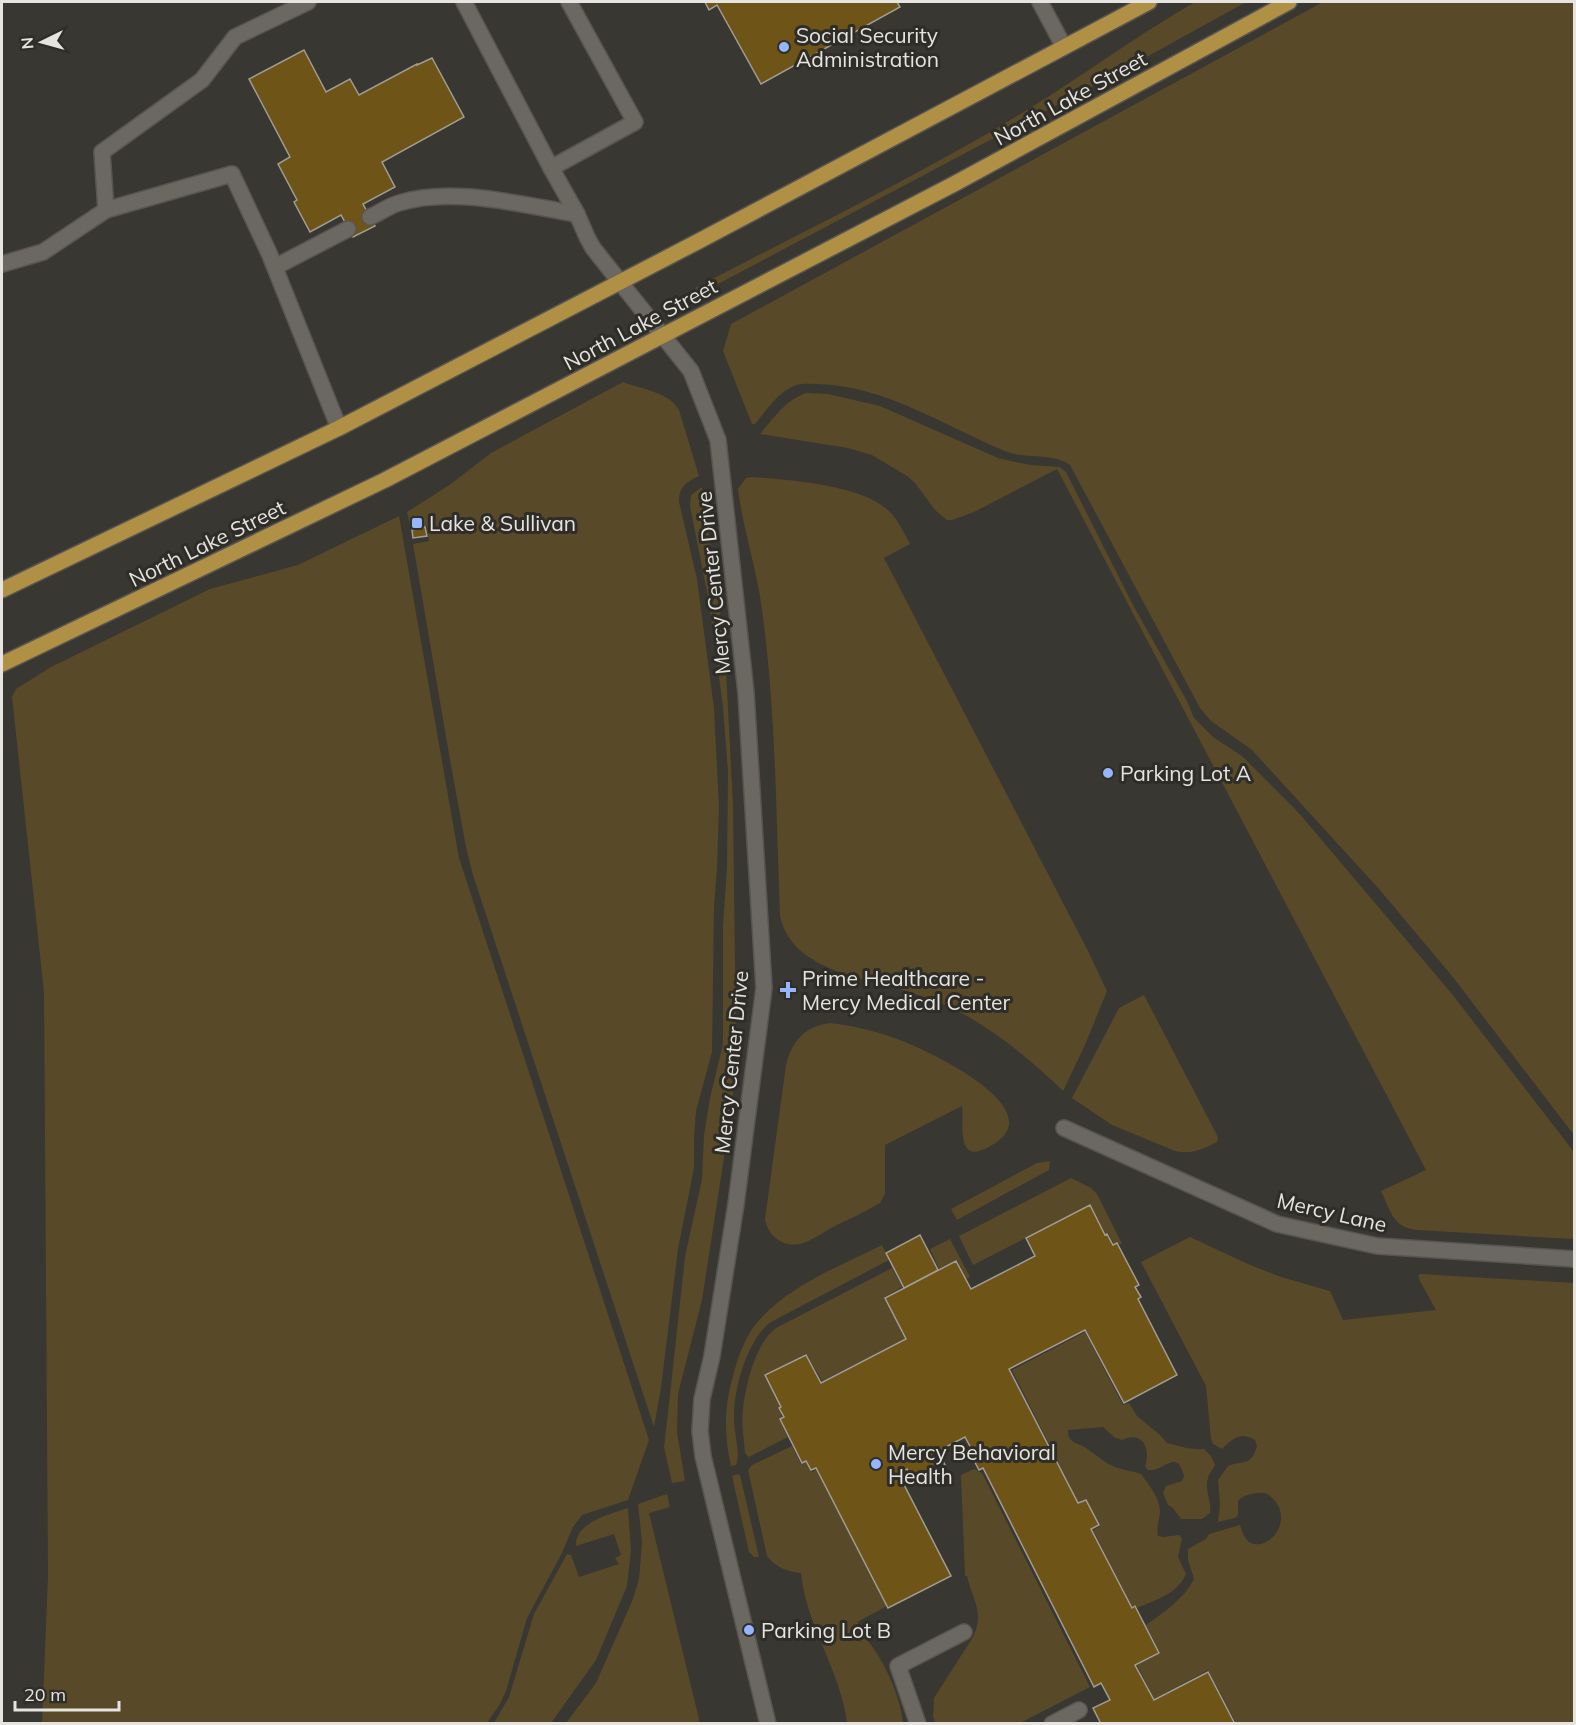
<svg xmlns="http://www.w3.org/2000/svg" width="1576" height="1725" viewBox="0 0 1576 1725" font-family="Mulish,sans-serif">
<rect width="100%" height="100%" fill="#393731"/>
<g fill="#584929">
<path d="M1195,2H1246L1134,64L699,294L695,288C806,230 920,175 1027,110C1084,75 1137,35 1195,2Z"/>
<path d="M1323,2H1574V1135L1452,976L1379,889L1252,750L1211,721L1200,708L1070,465C1051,452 1026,460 1005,451C944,426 884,385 817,384C809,384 801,383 794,386C778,392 766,411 755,424H752L723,351L731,324Z"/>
<path d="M623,382C641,389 669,392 679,410L699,476C686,482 679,487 679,502L697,579L714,708L719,807L717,868L714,907L712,1052L696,1111L694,1139V1168L678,1249L661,1388L654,1427L473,875L466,847L450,760L413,544L429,541L427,526L411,529L407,512L451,484L491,453Z"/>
<path d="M807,393L828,394L880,406L998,458L1030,465L1060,467L1066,472L1133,605L1187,701L1194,718L1213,737L1242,756L1298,812L1452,994L1574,1152V1239L1417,1230C1392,1227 1391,1211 1381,1191L1426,1170L1057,469L974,512L952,520H947L935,510L915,483L907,476L872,455L848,448L760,434C773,419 787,398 807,393Z"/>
<path d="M751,477C786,479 855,485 883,506C896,515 903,531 910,544L884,558L1087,949L1107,991L1085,1045L1063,1091C1032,1061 996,1031 958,1011C945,1005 929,998 915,994C869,977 793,974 780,916C776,814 776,712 762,610C757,569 743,530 738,489L746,478Z"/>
<path d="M702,487L717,589L726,671L733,804L736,1051L732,1106L702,1300L678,1394L677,1432L685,1481L672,1483L664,1447L668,1413L685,1257L702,1179L704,1135L710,1098L723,1044V926L727,867L728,772L723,707L709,602L690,506L691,495Z"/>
<path d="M399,516L459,858L649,1440L628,1500L582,1515L573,1527L562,1553L527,1618L506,1691L500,1704L487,1723H42L48,1576L44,992L12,697L16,689L51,667L210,589L298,565Z"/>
<path d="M1144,995L1218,1137L1217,1142C1203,1149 1191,1155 1175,1151L1112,1125L1072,1098L1119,1008Z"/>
<path d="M830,1023C855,1026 881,1032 905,1042C937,1055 1064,1116 982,1150C956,1161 964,1118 962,1106L885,1145V1194L880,1203C866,1211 850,1219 835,1226C825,1231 816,1238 806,1242C787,1250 768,1238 765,1219L786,1065C792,1041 805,1026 830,1023Z"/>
<path d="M1050,1161L1049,1170L957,1220L951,1209L1037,1163Z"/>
<path d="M1071,1178L1091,1188L1097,1194L1122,1244H1114L1108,1233L1105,1234L1090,1205L973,1265L959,1236Z"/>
<path d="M1190,1237L1248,1264L1281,1277L1330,1291L1343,1320L1436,1310L1420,1281L1418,1276L1420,1274L1574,1283V1723H1236L1208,1670L1154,1699L1137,1665L1160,1653L1146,1625C1164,1612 1183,1600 1194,1579L1188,1560V1549L1206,1539L1209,1534L1240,1525C1242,1531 1244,1538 1249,1542C1267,1553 1293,1523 1275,1501C1272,1497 1269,1494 1264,1493C1256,1492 1243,1495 1238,1501V1515L1235,1518L1218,1522L1220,1505L1218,1480L1228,1466C1243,1460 1251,1467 1257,1446L1255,1440C1240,1431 1233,1439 1222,1449L1213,1444L1211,1439L1206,1386L1141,1262Z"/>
<path d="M950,1239L970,1277L966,1279L957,1260L939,1269L930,1249Z"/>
<path d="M882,1245L889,1260L771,1322C747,1339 733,1391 734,1419C734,1433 741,1454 736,1465L731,1466C724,1436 724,1405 733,1376C737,1360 743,1343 752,1329C782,1288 838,1267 882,1245Z"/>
<path d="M892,1268L902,1287L885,1297L905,1339L822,1381L806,1354L764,1375L780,1406L778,1408L782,1417L779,1419L788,1437L749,1457L745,1453C744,1439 741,1424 743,1410C745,1386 756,1342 776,1328Z"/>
<path d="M1085,1332L1123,1405L1129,1403L1137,1416L1160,1435L1167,1443C1179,1446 1190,1450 1204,1449L1211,1456L1215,1465C1213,1469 1209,1474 1208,1478C1204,1489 1212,1502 1210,1513L1202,1519H1181L1173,1508L1168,1505L1163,1493L1166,1486L1182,1481L1184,1476C1177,1447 1164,1472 1148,1470L1145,1466C1151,1449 1143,1430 1122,1440L1114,1437L1103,1427L1068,1430C1068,1444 1077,1442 1086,1448C1096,1455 1106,1464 1118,1468C1126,1471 1134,1471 1141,1474C1149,1485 1159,1497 1160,1510C1160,1519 1156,1527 1158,1536L1163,1537L1179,1535L1182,1538L1178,1557L1186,1574C1177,1594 1156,1600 1137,1608L1136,1605L1132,1607L1093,1530L1100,1526L1086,1499L1078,1502L1012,1370Z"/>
<path d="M792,1446L801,1464L806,1462L812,1472L816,1470L887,1606L859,1621L856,1628C880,1650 900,1692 903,1723H847C841,1671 806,1626 801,1573C788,1572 775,1567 767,1556L748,1470L752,1465Z"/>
<path d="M974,1469L982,1473L1090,1687L1020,1723H935L933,1716L934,1698L973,1637C985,1611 972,1600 967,1576H965L961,1475Z"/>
<path d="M737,1474L740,1475L759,1557H754L749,1552L732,1476Z"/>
<path d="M667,1494L670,1507L649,1513L700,1723H566L596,1683L633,1599L639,1579L642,1542L638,1504Z"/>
<path d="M628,1508L631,1550L627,1586L596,1660L551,1723H494L509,1697L534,1614L567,1554L571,1555L579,1577L619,1564L615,1558L621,1555L614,1534L576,1546C575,1522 610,1514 628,1508Z"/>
</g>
<g fill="#6e5416" stroke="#a09d96" stroke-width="1.5">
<path d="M705,2H897L900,7L761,84L717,5L709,10Z"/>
<path d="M304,50L326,92L350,79L359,95L417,64V65L432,58L464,117L382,162L395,187L363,204L375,226L353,237L341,215L310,232L294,202L297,200L278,164L290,157L249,79Z"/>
<path d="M425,527L427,536L413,538L412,530Z"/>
<path d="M1090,1205L1105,1235L1107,1234L1113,1245L1117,1243L1139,1285L1135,1287L1141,1297L1138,1299L1177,1375L1124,1403L1085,1330L1009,1369L1078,1503L1086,1500L1099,1525L1091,1529L1132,1608L1135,1606L1159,1653L1135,1665L1154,1700L1208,1672L1235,1724H1101L1093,1708L1110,1700L1101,1683L1094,1687L983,1468L979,1470L970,1453L973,1452L965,1437L938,1451L945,1465L913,1481L907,1469L898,1473L951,1576L888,1608L816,1468L811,1470L806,1461L802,1463L780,1419L784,1417L779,1408L781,1407L765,1375L806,1355L821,1383L906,1339L885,1298L956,1261L971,1289L1035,1256L1026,1238Z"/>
<path d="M920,1235L938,1270L904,1288L886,1253Z"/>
</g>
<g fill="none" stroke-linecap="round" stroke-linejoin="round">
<g stroke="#585551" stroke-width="18">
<g id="lane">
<path d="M464,2L551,168L577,214L587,237L593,248L620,282"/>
<path d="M1040,2L1064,47"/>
<path d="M551,168L635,122L569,2"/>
<path d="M106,210L232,174L269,253L339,428"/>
<path d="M370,217C379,213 389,206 399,203C453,186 522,205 577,214"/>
<path d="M2,264L43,252L106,210L102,152L202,80L235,37L308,2"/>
<path d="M275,267L348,229"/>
<path d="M918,1724L898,1666L964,1632"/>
<path d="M1052,1724L1079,1710"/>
</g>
</g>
<g stroke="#585551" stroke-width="18">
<g id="street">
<path d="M620,282L691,371L718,440L746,693L764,988L736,1204L712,1356L702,1399L700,1431L703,1456L768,1724"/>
<path d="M1064,1128L1277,1224L1377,1246L1574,1259"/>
</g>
</g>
<g stroke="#585551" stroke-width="18">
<g id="primary">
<path d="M2,590L339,428L699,241L1149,2"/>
<path d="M2,664L385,480L954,184L1289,2"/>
</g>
</g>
<use href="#lane" stroke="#6b6862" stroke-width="15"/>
<use href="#street" stroke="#6b6862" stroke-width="15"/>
<use href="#primary" stroke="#af9044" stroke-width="15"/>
</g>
<g fill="#95b6fd" stroke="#2f2d27" stroke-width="2">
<circle cx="784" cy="47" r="6"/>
<rect x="411" y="517" width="12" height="12" rx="3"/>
<circle cx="1108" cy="773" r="6"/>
<path d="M785 981h6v6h6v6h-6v6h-6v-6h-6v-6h6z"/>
<circle cx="876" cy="1464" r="6"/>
<circle cx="749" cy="1630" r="6"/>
</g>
<g text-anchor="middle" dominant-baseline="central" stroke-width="6" stroke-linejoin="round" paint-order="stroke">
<g font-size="21" fill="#e5e4e0" stroke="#2f2d27" text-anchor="start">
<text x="796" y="35">Social Security<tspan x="796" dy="24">Administration</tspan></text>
<text x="429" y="523">Lake &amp; Sullivan</text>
<text x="1120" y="773">Parking Lot A</text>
<text x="802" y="978">Prime Healthcare -<tspan x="802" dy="24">Mercy Medical Center</tspan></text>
<text x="888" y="1452">Mercy Behavioral<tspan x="888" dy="24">Health</tspan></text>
<text x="761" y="1630">Parking Lot B</text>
</g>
<g font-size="21" fill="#e5e4e0" stroke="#2f2d27">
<text transform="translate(1070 98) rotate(-29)">North Lake Street</text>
<text transform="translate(640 324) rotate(-28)">North Lake Street</text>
<text transform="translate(207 543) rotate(-26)">North Lake Street</text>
<text transform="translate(713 583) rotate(-96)">Mercy Center Drive</text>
<text transform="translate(731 1062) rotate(-84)">Mercy Center Drive</text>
<text transform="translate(1332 1212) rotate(13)">Mercy Lane</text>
</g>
</g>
<rect width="1576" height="1725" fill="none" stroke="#e5e4e0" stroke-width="6"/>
<g transform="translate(42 42) rotate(265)" stroke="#2f2d27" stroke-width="4.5" paint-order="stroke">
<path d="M0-4.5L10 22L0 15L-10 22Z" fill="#e5e4e0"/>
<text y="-9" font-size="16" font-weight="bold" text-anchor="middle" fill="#e5e4e0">N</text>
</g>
<path d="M15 1701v9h104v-9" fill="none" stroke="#e5e4e0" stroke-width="3"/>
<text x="24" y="1701" font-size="18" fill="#e5e4e0" stroke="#2f2d27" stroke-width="4.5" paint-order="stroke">20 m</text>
</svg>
